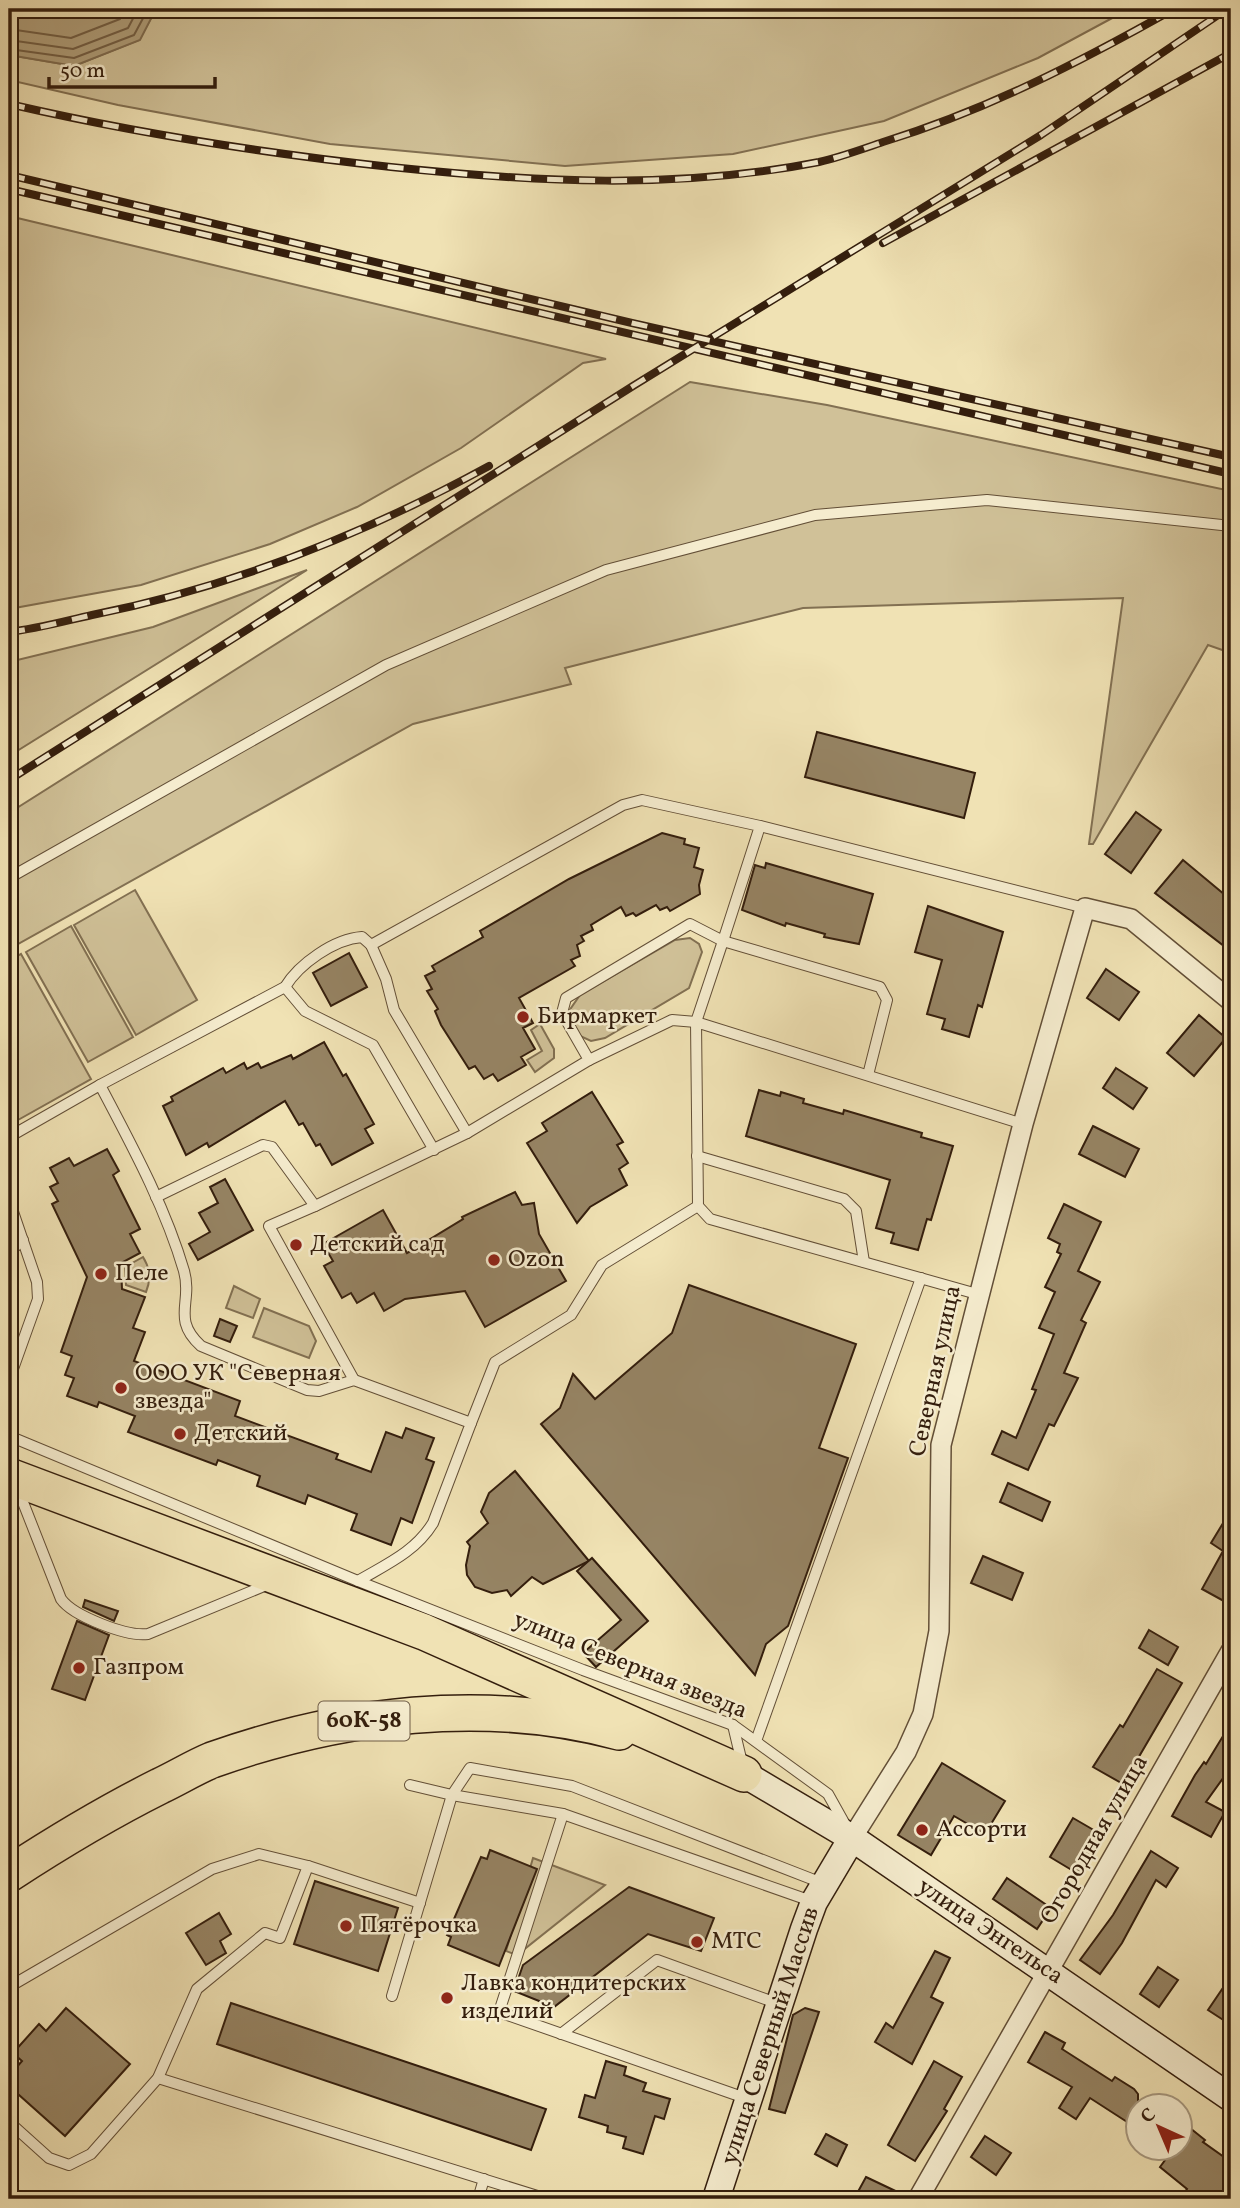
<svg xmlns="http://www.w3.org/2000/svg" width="1240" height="2208" viewBox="0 0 1240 2208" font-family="Vollkorn,serif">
<rect width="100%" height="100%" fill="#f0e2b4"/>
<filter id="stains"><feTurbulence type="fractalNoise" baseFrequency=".00286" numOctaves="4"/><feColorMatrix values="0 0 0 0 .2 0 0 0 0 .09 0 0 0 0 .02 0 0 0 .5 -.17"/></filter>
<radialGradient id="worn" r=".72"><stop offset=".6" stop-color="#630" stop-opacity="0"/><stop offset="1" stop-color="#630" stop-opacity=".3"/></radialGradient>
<g fill="#d0c198" stroke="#827052" stroke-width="2">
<path d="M156,9H1129L1038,58L884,121L733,154L565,166L330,144L118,105L9,80V55L74,66L139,40Z"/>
<path d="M9,216L606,359L583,363L461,448L357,507L270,544L141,585L9,609Z"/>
<path d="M690,382L827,405L1231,491V653L1208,645L1093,844H1089L1123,598L803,608L565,668L571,684L413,724L9,949V813Z"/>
<path d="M307,570L9,756V662L153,627Z"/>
<path d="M135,890L197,1000L136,1035L74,925Z"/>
<path d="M71,926L133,1037L88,1062L26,952Z"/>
<path d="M690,938L699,944L702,952L689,988L605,1038L591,1041L578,1035L569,1011L580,995L675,940Z"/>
<path d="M21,954L91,1079L18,1120L9,1103V961Z"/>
<path d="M540,1024L554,1049V1058L535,1072L527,1060L542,1051L531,1030Z"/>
<path d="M143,1257C150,1268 151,1280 146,1292L126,1285L125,1267Z"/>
<path d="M234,1286L260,1299L253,1318L226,1308Z"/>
<path d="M264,1308L309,1326L316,1341L309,1358L253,1337Z"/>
<path d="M533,1858L605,1885L517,1955L506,1951Z"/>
</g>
<path fill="#b09f7b" stroke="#7e6b4f" stroke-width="2" d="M9,9H156L140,40L74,66L9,55Z"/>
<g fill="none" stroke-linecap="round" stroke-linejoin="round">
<g stroke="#725e44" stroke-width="2">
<path d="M9,29L71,38L120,19L126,9"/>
<path d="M9,40L73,49L128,28L138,9"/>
<path d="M9,49L74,58L134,35L148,9"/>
</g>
</g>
<g fill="#968464" stroke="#341e0d" stroke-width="2">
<path d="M817,732L975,773L964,818L805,777Z"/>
<path d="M1136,812L1161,830L1131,873L1105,854Z"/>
<path d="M662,833L685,839L684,844L699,848L694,867L703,870L699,885L700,894L670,911L667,907L660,910L656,905L636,916L633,913L626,916L621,907L591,925L593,930L581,936L584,941L577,945L580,956L571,960L575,966L519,998L533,1023L523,1028L535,1049L521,1057L526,1065L498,1081L493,1074L484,1079L475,1066L469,1069L441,1025L435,1011L438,1009L427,991L432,989L425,976L435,971L432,966L483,937L480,931L569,879Z"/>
<path d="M1183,860L1231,900V937L1224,946L1155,893Z"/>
<path d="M766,863L873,894L859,944L824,937L825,934L786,923L785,926L742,910L755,865L765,868Z"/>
<path d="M928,906L1003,932L982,1007L978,1005L969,1037L942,1029L945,1019L927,1014L942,960L915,952Z"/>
<path d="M349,953L367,987L331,1006L313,973Z"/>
<path d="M1106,969L1139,992L1119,1020L1087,998Z"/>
<path d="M1199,1015L1226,1038L1194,1076L1167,1053Z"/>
<path d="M324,1042L343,1076L346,1074L374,1124L365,1129L373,1143L332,1165L320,1144L316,1146L303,1123L299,1125L285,1101L209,1147L207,1143L186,1155L163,1106L173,1101L171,1097L223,1068L226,1073L244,1063L247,1069L258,1063L261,1068L291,1055L293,1059Z"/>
<path d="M1116,1068L1147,1088L1133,1109L1103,1088Z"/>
<path d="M759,1090L780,1096L781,1092L804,1099L803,1103L843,1114L844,1110L922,1133L921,1137L953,1146L931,1220L927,1219L918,1250L891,1243L894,1233L876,1228L890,1180L746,1136Z"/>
<path d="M592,1092L623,1142L617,1145L628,1163L619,1169L627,1185L590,1207L577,1223L527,1143L547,1131L542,1123Z"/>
<path d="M1093,1126L1139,1149L1125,1177L1079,1154Z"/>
<path d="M107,1149L119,1171L113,1175L140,1229L130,1234L140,1253L121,1263L122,1289L145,1297L133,1328L145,1332L134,1361L240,1401L235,1416L338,1454L336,1459L371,1472L386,1432L402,1438L406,1428L434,1438L426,1459L434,1462L412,1523L401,1518L391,1545L351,1530L357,1514L308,1495L305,1504L257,1486L260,1476L218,1460L216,1465L128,1432L135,1416L99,1402L97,1407L67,1396L74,1378L65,1375L72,1356L61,1352L87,1277L52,1204L58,1201L50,1187L58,1183L50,1168L69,1158L74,1166Z"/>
<path d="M225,1179L253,1230L198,1260L189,1244L210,1232L199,1213L218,1203L210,1187Z"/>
<path d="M515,1192L522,1205L534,1203L539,1234L566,1281L485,1327L465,1291L405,1299L384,1311L374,1293L357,1303L351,1293L342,1298L324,1266L333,1261L323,1244L383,1210L407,1253L463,1219L462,1217Z"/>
<path d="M1064,1204L1101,1222L1078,1271L1100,1282L1081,1320L1086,1323L1064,1373L1078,1378L1054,1426L1049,1424L1028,1470L992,1454L1002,1431L1016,1438L1036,1390L1032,1389L1054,1334L1039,1328L1055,1292L1045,1287L1061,1254L1057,1252L1060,1244L1048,1238Z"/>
<path d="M689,1285L856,1344L819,1448L848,1458L788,1626L766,1644L755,1675L541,1424L560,1408L573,1374L595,1399L672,1333Z"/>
<path d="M220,1319L237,1326L230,1342L214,1336Z"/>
<path d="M515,1471L589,1561L543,1584L532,1577L511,1596L507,1590L492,1593L475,1587L467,1575L466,1565L470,1546L467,1542L488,1523L481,1512L489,1493Z"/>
<path d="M1008,1483L1050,1502L1042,1521L1000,1502Z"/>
<path d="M1231,1510V1605L1202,1589L1223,1551L1211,1543Z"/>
<path d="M983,1556L1023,1573L1012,1600L971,1583Z"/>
<path d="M592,1558L648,1621L596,1667L583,1653L621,1620L577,1571Z"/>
<path d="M85,1600L118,1611L114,1621L83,1607Z"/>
<path d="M77,1621L109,1635L85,1700L52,1689Z"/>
<path d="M1149,1630L1178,1647L1168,1665L1139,1648Z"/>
<path d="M1157,1669L1182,1683L1123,1784L1093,1767L1120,1725L1123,1727Z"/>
<path d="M1231,1723V1767L1206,1802L1225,1812L1211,1837L1172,1816L1195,1775L1204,1762L1206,1764Z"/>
<path d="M942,1763L1005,1801L985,1834L954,1816L931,1855L898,1835Z"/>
<path d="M1073,1818L1104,1836L1080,1875L1050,1857Z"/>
<path d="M490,1850L537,1869L499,1966L448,1945L451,1937L447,1935L481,1857L487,1859Z"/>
<path d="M1151,1851L1178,1868L1166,1887L1156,1880L1122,1943L1100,1974L1080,1960L1113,1915Z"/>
<path d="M1007,1878L1051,1908L1037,1929L993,1899Z"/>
<path d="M315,1881L398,1908L378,1971L294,1944Z"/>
<path d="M629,1887L714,1918L701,1951L648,1934L554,2007L514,1991L523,1965Z"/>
<path d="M219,1913L231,1934L220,1941L226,1953L206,1965L186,1933Z"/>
<path d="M935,1951L950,1958L931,1997L943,2003L912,2064L875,2042L886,2023L893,2028Z"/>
<path d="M1158,1967L1178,1980L1159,2007L1140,1994Z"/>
<path d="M1231,1976V2025L1208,2010Z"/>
<path d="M231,2003L546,2109L531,2150L217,2044Z"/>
<path d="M66,2008L130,2064L65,2136L9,2086V2076L22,2061L13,2053L39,2024L46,2031Z"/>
<path d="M805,2008L819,2012L785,2113L769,2109L793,2015Z"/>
<path d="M1045,2032L1065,2043L1062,2049L1112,2081L1115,2077L1134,2089L1138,2094V2129L1090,2098L1076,2119L1059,2108L1072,2087L1028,2062Z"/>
<path d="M606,2061L626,2067L624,2075L646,2083L643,2091L670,2099L664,2119L655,2116L643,2154L623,2148L626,2137L607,2132L608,2126L579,2117L585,2095L595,2098Z"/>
<path d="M934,2061L962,2077L944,2109L947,2111L915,2161L888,2145Z"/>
<path d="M1190,2128L1205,2140L1203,2142L1231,2162V2199H1180L1187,2189L1160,2167L1174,2148H1180V2140Z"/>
<path d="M826,2134L847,2145L837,2166L815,2154Z"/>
<path d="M985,2136L1011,2153L996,2175L971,2157Z"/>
<path d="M866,2177L906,2196V2199H854Z"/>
</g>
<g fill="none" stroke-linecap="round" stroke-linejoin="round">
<g stroke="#634f37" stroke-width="12">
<g id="lane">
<path d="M760,826L1085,908"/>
<path d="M9,878L386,665L606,570L815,515L987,500L1231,526"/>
<path d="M371,945L386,979L394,1010L467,1133"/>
<path d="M285,987L305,1011L373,1045L434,1150"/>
<path d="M589,1060L672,1020L696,1022L723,941L880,987L887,1000L868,1075"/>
<path d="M100,1085L285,987C299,964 334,939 362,937L371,945L623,805L642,800L760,826L723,941L690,924L566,998L562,1013L589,1060L467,1133L315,1206L272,1147L263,1145L156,1197"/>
<path d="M9,1137L100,1085C131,1144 165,1206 184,1271C193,1302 171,1319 201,1346L307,1390L319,1391L354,1380L471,1423L433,1523C415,1552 387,1564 358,1581"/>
<path d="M697,1156L844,1199L856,1211L864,1262"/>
<path d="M9,1200L37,1282L38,1299L9,1380"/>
<path d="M315,1206L269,1226L354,1380"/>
<path d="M9,1252L23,1240"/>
<path d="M977,1294L710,1219L698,1206L696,1022L1023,1124"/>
<path d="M471,1423L495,1362L571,1315L602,1265L698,1206"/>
<path d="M9,1436L358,1581L583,1670L733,1725L828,1794L847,1828"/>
<path d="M17,1487L61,1599C73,1616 127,1637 148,1634L269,1584"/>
<path d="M733,1725L742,1763"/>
<path d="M756,1741L921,1278"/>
<path d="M410,1785L452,1795L470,1768L572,1786L822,1883"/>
<path d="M563,1814L499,2012L748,2099"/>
<path d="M9,1987L212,1869L259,1854L308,1866"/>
<path d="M392,1996L452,1795L563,1814L814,1902"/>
<path d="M561,2034L657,1960L779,2004"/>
<path d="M158,2078L547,2199"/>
<path d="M9,2122L49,2158L69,2165L91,2154L158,2078L197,1989L265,1933L280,1938L308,1866L420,1903"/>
<path d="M478,2199L484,2179"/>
</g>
</g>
<g stroke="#634f37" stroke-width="22">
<g id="street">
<path d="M852,1838L906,1752L923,1714L939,1631L941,1445L1023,1124L1085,908L1131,919L1231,1001"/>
<path d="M918,2199L1231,1651"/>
</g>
</g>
<g stroke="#341e0d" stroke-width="29">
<g id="secondary">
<path d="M744,1774L852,1838L1231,2098"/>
<path d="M716,2199L804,1929L814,1902L852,1838"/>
</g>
</g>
<g stroke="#341e0d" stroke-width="38">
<g id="highway">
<path d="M9,1476L424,1632L744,1774"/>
<path d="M9,1874C58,1842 108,1812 160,1786C177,1778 195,1767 212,1760C342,1714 484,1696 619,1732"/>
</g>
</g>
<use href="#lane" stroke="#f5ecce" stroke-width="10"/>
<use href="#street" stroke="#f5ecce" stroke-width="19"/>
<use href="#secondary" stroke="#f5ecce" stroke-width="26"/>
<use href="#highway" stroke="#f0e2b4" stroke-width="35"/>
<g stroke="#341e0d" stroke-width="8">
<g id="rail">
<path d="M9,104C135,133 262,153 391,167C534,182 677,190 819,162C841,157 862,149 883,142C987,110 1080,62 1174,9"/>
<path d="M9,175L632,323L1231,457"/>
<path d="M9,189L1231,474"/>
<path d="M883,243L1231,53"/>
<path d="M9,632C37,629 65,621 92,615C231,587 365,534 489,466"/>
<path d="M9,780L633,386L1041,135L1227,9"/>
</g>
</g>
<use href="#rail" stroke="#f5ecce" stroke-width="5" stroke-dasharray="16" stroke-linecap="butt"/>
</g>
<g fill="#8f2418" stroke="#f5ecce" stroke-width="2.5">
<circle cx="523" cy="1017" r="7"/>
<circle cx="296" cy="1245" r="7"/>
<circle cx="494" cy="1260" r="7"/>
<circle cx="101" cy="1274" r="7"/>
<circle cx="121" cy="1388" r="7"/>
<circle cx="180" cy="1434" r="7"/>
<circle cx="79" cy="1668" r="7"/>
<circle cx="922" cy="1830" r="7"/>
<circle cx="346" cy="1926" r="7"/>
<circle cx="697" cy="1942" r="7"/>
<circle cx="447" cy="1998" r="7"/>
</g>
<g text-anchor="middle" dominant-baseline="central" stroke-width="5" stroke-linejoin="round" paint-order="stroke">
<rect fill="#f5ecce" stroke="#6e5c47" stroke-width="2" x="318.5" y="1701.5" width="91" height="39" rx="5"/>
<g font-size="23" font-weight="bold" fill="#341e0d">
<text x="364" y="1721">60К-58</text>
</g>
<g font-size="24" fill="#341e0d" stroke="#f5ecce" text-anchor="start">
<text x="537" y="1017">Бирмаркет</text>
<text x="310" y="1245">Детский сад</text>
<text x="508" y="1260">Ozon</text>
<text x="115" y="1274">Пеле</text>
<text x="135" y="1374">ООО УК "Северная<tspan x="135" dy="28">звезда"</tspan></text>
<text x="194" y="1434">Детский</text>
<text x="93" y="1668">Газпром</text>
<text x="936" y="1830">Ассорти</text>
<text x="360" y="1926">Пятёрочка</text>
<text x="711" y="1942">МТС</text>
<text x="461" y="1984">Лавка кондитерских<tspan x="461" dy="28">изделий</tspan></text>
</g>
<g font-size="24" fill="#341e0d" stroke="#f5ecce">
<text transform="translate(936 1371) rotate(-78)">Северная улица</text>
<text transform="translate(630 1666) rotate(22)">улица Северная звезда</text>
<text transform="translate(1095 1840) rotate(-60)">Огородная улица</text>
<text transform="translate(990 1932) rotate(34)">улица Энгельса</text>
<text transform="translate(771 2036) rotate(-72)">улица Северный Массив</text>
</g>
</g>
<rect width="1240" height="2208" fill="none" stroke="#f0e2b4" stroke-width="35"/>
<rect x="10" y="10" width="1219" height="2187" fill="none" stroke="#341e0d" stroke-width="3.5"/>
<rect x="18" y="18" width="1205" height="2173" fill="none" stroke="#341e0d" stroke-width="2"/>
<g transform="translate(1159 2127) rotate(316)"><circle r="33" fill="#f5ecce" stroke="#a89a81" stroke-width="2"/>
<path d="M0-5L12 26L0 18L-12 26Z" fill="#8f2418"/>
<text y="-10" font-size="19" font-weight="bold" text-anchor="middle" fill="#341e0d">С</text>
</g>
<path d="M49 77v10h166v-10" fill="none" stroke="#341e0d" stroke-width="3.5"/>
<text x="60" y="77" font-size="21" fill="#341e0d" stroke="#f5ecce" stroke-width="5" paint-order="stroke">50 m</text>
<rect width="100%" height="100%" filter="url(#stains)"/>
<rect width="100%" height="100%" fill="url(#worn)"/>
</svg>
